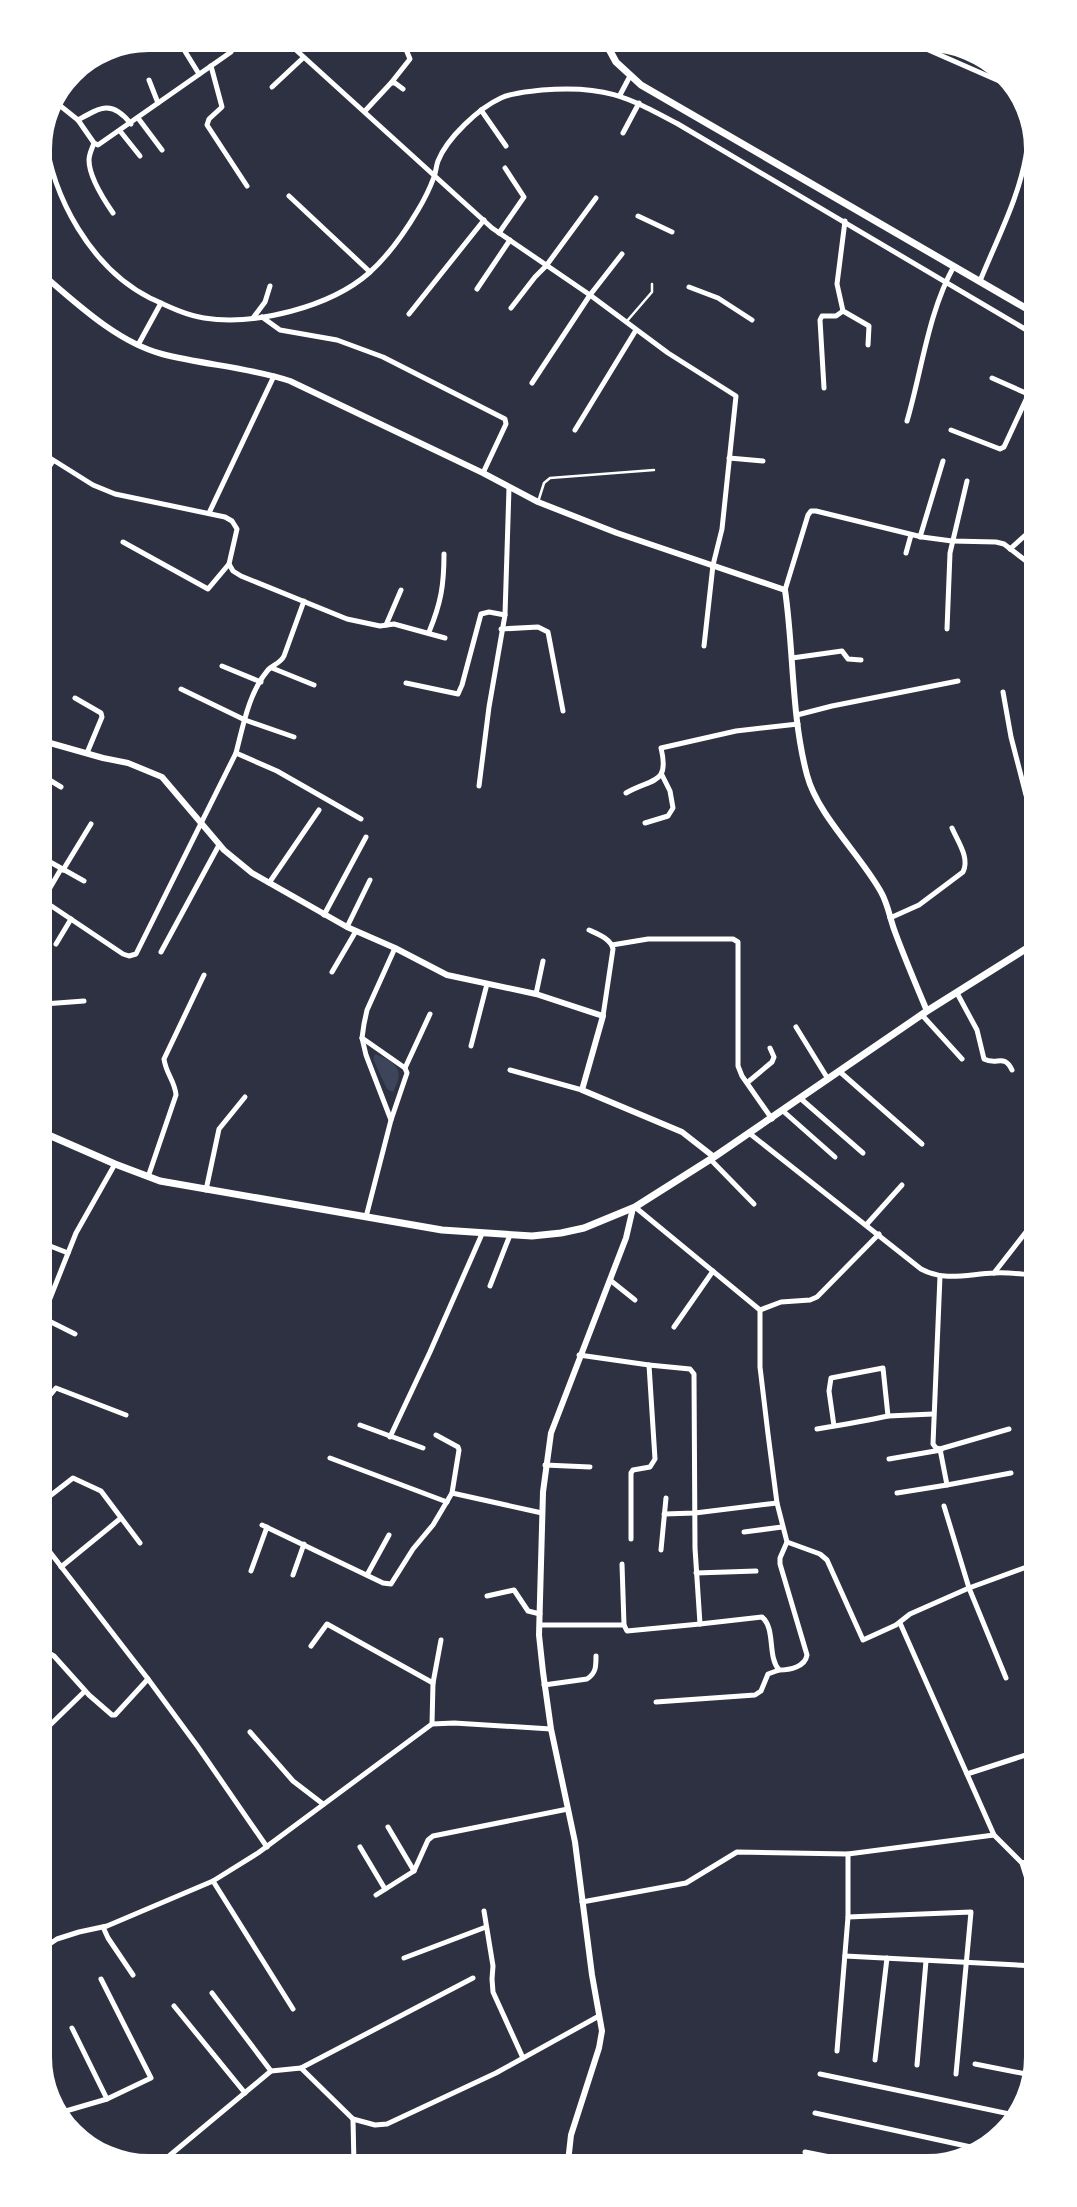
<svg xmlns="http://www.w3.org/2000/svg" width="1077" height="2207" viewBox="0 0 1077 2207" font-family="'Archivo Narrow',sans-serif">
<rect width="100%" height="100%" fill="#2d3142"/>
<path fill="#3c4559" d="M375,1054C397,1062 405,1070 393,1092L387,1089L373,1059Z"/>
<g fill="none" stroke-linecap="round" stroke-linejoin="round">
<g stroke="#fff" stroke-width="2.5">
<path d="M627,321L652,292V284"/>
<path d="M538,502L544,483L550,478L654,470"/>
</g>
<g stroke="#fff" stroke-width="5">
<path d="M178,40L199,74"/>
<path d="M285,40L492,228L590,295L668,353L736,396L722,529L713,565L704,646"/>
<path d="M355,40L358,47L364,49L380,40"/>
<path d="M908,41L1013,87"/>
<path d="M211,66L222,107L209,119L207,125L247,186"/>
<path d="M149,80L158,103"/>
<path d="M391,83L410,59L402,40"/>
<path d="M272,87L303,58"/>
<path d="M620,95L630,76"/>
<path d="M58,104L78,120L94,143L98,145L231,52"/>
<path d="M481,110L506,146"/>
<path d="M365,111L391,83H395L403,89"/>
<path d="M138,118L162,150"/>
<path d="M78,120C101,107 112,100 131,124"/>
<path d="M120,131L140,156"/>
<path d="M623,133L639,103"/>
<path d="M45,134C52,197 91,268 150,298C167,306 185,315 204,318C255,326 330,307 369,273C388,256 405,232 418,210C424,200 430,188 434,177C436,172 436,166 438,161C447,138 479,108 501,98C514,92 528,92 542,90C604,85 626,96 678,124L1030,332"/>
<path d="M94,143C92,149 89,154 89,160C89,176 104,200 113,213"/>
<path d="M289,196L370,272"/>
<path d="M638,216L672,232"/>
<path d="M845,221L837,284L843,311L869,326L868,345"/>
<path d="M499,233L524,197L505,168"/>
<path d="M980,281C997,239 1021,194 1027,149C1029,135 1027,119 1026,105"/>
<path d="M689,287L718,298L752,320"/>
<path d="M477,289L510,240"/>
<path d="M511,308L535,277L546,266L596,198"/>
<path d="M409,314L484,220"/>
<path d="M262,317L280,330L337,340L383,357L505,419L506,424L483,473"/>
<path d="M253,318L265,302L270,286"/>
<path d="M138,345L161,303"/>
<path d="M992,378L1028,394"/>
<path d="M532,383L590,295L622,254"/>
<path d="M824,388L820,320L822,316H836L843,311"/>
<path d="M907,421C922,370 928,313 954,266"/>
<path d="M575,430L636,330"/>
<path d="M951,430L1000,449L1004,447L1030,391"/>
<path d="M42,453L93,485L115,494L225,517L232,521L237,529L229,564L233,571L241,576L347,619L380,626L394,624L445,638"/>
<path d="M729,458L763,461"/>
<path d="M42,478L53,461"/>
<path d="M209,513L274,376"/>
<path d="M920,537L943,461"/>
<path d="M123,542L208,589L229,564"/>
<path d="M1010,549L1030,531"/>
<path d="M906,553L911,535"/>
<path d="M785,590L808,515L811,511H816L922,537L952,541L996,542L1004,544L1030,564"/>
<path d="M386,625L401,590"/>
<path d="M501,629L538,627L548,632L563,711"/>
<path d="M947,629L950,553L967,481"/>
<path d="M429,632C441,603 444,585 444,554"/>
<path d="M792,658L842,651L848,659L861,660"/>
<path d="M222,666L261,682"/>
<path d="M272,668L314,685"/>
<path d="M406,683L458,694L462,685L481,614L489,612L505,615"/>
<path d="M181,689L245,720L294,737"/>
<path d="M1003,692L1011,737L1026,795L1031,799"/>
<path d="M75,698L101,713L102,717L87,753"/>
<path d="M797,715L832,706L958,681"/>
<path d="M236,753L277,771L361,819"/>
<path d="M43,776L61,787"/>
<path d="M479,786L489,707L505,615L509,488"/>
<path d="M626,793C652,778 670,785 661,748L736,731L798,724"/>
<path d="M645,823L668,816L673,808L670,791L662,775"/>
<path d="M43,858L84,881"/>
<path d="M63,870L91,824"/>
<path d="M269,883L319,810"/>
<path d="M44,898L61,869"/>
<path d="M44,901L123,954L129,956L136,954L236,753C243,726 249,692 268,670C273,664 280,664 284,656L304,601"/>
<path d="M324,915L366,837"/>
<path d="M890,918L919,905L963,872C970,858 958,842 952,828"/>
<path d="M347,927L370,880"/>
<path d="M589,930C598,934 611,939 613,949L603,1016"/>
<path d="M56,944L71,919"/>
<path d="M612,945L648,939H733L738,942V1066L742,1076L772,1119"/>
<path d="M161,952L219,845"/>
<path d="M332,972L356,931"/>
<path d="M957,993L977,1030L984,1059C997,1066 1004,1053 1012,1070"/>
<path d="M536,994L543,961"/>
<path d="M44,1004L84,1001"/>
<path d="M922,1015L962,1059"/>
<path d="M796,1027L828,1079"/>
<path d="M362,1038L405,1068L407,1073L391,1120"/>
<path d="M471,1046L487,984"/>
<path d="M405,1068L430,1014"/>
<path d="M510,1070L582,1090"/>
<path d="M839,1071L922,1144"/>
<path d="M748,1082L772,1062L774,1057L770,1048"/>
<path d="M800,1098L863,1153"/>
<path d="M783,1111L835,1157"/>
<path d="M749,1133L921,1269C945,1282 968,1274 994,1273C1007,1272 1020,1274 1033,1275"/>
<path d="M45,1148L50,1135"/>
<path d="M711,1160L754,1204"/>
<path d="M148,1177L176,1095C175,1081 166,1074 164,1059L204,975"/>
<path d="M206,1190L219,1129L245,1097"/>
<path d="M635,1207L760,1310V1367L768,1434L777,1503L787,1542L780,1558V1564L807,1655C805,1667 790,1670 779,1670C767,1656 776,1629 762,1617L700,1624"/>
<path d="M366,1217L391,1120L366,1055L362,1038L364,1024L367,1010L395,948"/>
<path d="M867,1224L902,1185"/>
<path d="M45,1244L68,1253"/>
<path d="M994,1273L1033,1223"/>
<path d="M940,1276L933,1444L936,1448L940,1449L1009,1429"/>
<path d="M610,1280L635,1300"/>
<path d="M490,1286L510,1235"/>
<path d="M760,1310L781,1302L810,1300L817,1297L879,1234"/>
<path d="M45,1311L76,1233L115,1164"/>
<path d="M45,1319L75,1334"/>
<path d="M674,1327L713,1271"/>
<path d="M579,1355L649,1365L655,1459L650,1467L633,1470L631,1473V1539"/>
<path d="M46,1400L56,1388L126,1415"/>
<path d="M1034,1401V1410"/>
<path d="M888,1416L933,1414"/>
<path d="M360,1425L423,1448"/>
<path d="M817,1429C841,1425 865,1421 888,1416L883,1368L831,1378L829,1391L834,1426"/>
<path d="M390,1437L430,1352L482,1234"/>
<path d="M940,1449L947,1485L1011,1473"/>
<path d="M330,1458L447,1502"/>
<path d="M889,1459L941,1450"/>
<path d="M545,1465L590,1467"/>
<path d="M452,1493L542,1513"/>
<path d="M897,1493L947,1485"/>
<path d="M46,1499L73,1478L101,1491L140,1543"/>
<path d="M944,1506L969,1588L1006,1678"/>
<path d="M664,1514L695,1513L777,1503"/>
<path d="M262,1525L383,1583L391,1584L413,1549L433,1525L452,1493L459,1450L458,1447L436,1435"/>
<path d="M744,1532L782,1527"/>
<path d="M787,1542L820,1554L827,1560L863,1640L896,1625L910,1614L969,1588L1035,1564"/>
<path d="M46,1547L148,1679L115,1715H112L89,1695L54,1656L47,1652"/>
<path d="M661,1550L666,1498"/>
<path d="M622,1564L624,1625L627,1631L700,1624L695,1548L694,1374L690,1369L649,1365"/>
<path d="M61,1567L121,1518"/>
<path d="M1027,1568L1035,1588"/>
<path d="M251,1571L267,1527"/>
<path d="M696,1573L756,1571"/>
<path d="M293,1575L304,1544"/>
<path d="M367,1575L389,1535"/>
<path d="M487,1596L514,1590L528,1611L540,1614"/>
<path d="M900,1623L994,1835L1022,1863L1034,1901L1036,1916"/>
<path d="M540,1625H624"/>
<path d="M311,1646L327,1624L433,1683"/>
<path d="M148,1679L198,1747L267,1847"/>
<path d="M544,1685L587,1679C596,1673 596,1667 596,1656"/>
<path d="M656,1702L755,1695L761,1691L768,1674L779,1670"/>
<path d="M432,1724L433,1683L441,1640"/>
<path d="M47,1728L85,1691"/>
<path d="M250,1732L293,1781L323,1804"/>
<path d="M967,1774L1035,1752"/>
<path d="M388,1827L414,1871"/>
<path d="M360,1847L385,1889"/>
<path d="M1022,1863L1036,1860"/>
<path d="M213,1881L293,2009"/>
<path d="M376,1895L414,1871L428,1840L433,1836L568,1809"/>
<path d="M582,1902L686,1883L737,1852L848,1854L994,1835"/>
<path d="M484,1911L493,1966L492,1979L493,1992L523,2058"/>
<path d="M848,1917L971,1912L956,2074"/>
<path d="M103,1927L108,1938L133,1975"/>
<path d="M48,1945L57,1939L79,1932L107,1926L213,1881L258,1853L432,1724L454,1723L551,1729"/>
<path d="M845,1956L1036,1966"/>
<path d="M404,1958L486,1927"/>
<path d="M101,1979L151,2078L107,2099"/>
<path d="M212,1993L271,2071"/>
<path d="M174,2006L245,2093"/>
<path d="M837,2051L848,1917V1854"/>
<path d="M875,2060L887,1958"/>
<path d="M975,2064L1031,2075"/>
<path d="M917,2065L926,1961"/>
<path d="M301,2068L473,1978"/>
<path d="M820,2074L1019,2116"/>
<path d="M1030,2080L1037,2025"/>
<path d="M59,2113L107,2099L72,2028"/>
<path d="M815,2113L980,2149"/>
<path d="M353,2119L354,2165"/>
<path d="M805,2152L845,2160"/>
<path d="M157,2166L271,2071L301,2068L353,2119L375,2125L387,2124L496,2073L599,2016"/>
</g>
<g stroke="#fff" stroke-width="6">
<path d="M41,273C76,303 117,342 162,354C204,365 248,367 290,381L483,473L538,502L617,533L785,590C794,651 791,715 807,775C818,816 860,854 881,892C888,904 890,919 895,932C905,959 916,985 927,1011"/>
<path d="M43,741L103,758L128,763L162,777L224,850L252,873L347,927L395,948L447,975L536,994L603,1016L582,1090L682,1132L714,1157"/>
<path d="M568,2162L571,2135L599,2048L602,2031L592,1975L575,1842L551,1729L543,1672L539,1635L543,1492L551,1433L626,1238L633,1208"/>
</g>
<g stroke="#fff" stroke-width="7">
<path d="M604,40L616,62L641,85L1029,310"/>
<path d="M44,1133L115,1164L160,1181L442,1230L532,1236L561,1233L584,1228L635,1207L714,1157L927,1011L1032,945"/>
</g>
</g>
<path d="M0 0H1077V2207H0ZM149 52H927A97 97 0 0 1 1024 149V2057A97 97 0 0 1 927 2154H149A97 97 0 0 1 52 2057V149A97 97 0 0 1 149 52Z" fill="#fff" fill-rule="evenodd"/>
</svg>
